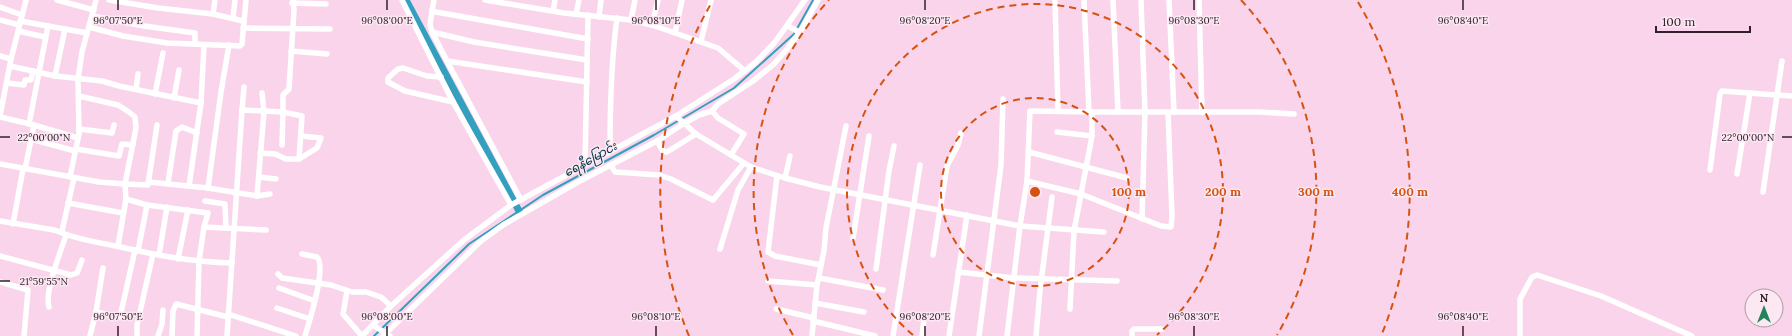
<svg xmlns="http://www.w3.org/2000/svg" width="1792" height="336" viewBox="0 0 1792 336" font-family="Lora,'Noto Sans Myanmar',serif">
<rect width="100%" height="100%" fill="#fad4eb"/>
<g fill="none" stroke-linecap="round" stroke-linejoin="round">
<path stroke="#33a0c0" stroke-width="2" d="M374,336L469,244L543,195L654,135L734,88L794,34L813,0"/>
<path stroke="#33a0c0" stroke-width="7" d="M406,0L519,211"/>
<g stroke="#fff" stroke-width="5.5">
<path d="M57,0L94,10"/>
<path d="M109,0L158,8L213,14"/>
<path d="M215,0L213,14L243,21"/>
<path d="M293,0L294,10L289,89L283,95V112L302,116L299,159"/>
<path d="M402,0L453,102L511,205"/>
<path d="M434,0L432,11L436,12L588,39"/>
<path d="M485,0L564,13L631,20L652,25L718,48L745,71"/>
<path d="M1055,0L1058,111"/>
<path d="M1084,0L1089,112"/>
<path d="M1113,0L1118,112"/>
<path d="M1141,0L1145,112L1142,219"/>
<path d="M1169,0L1174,112"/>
<path d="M1199,0L1202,112"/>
<path d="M292,3L326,4"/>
<path d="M0,7L22,15"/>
<path d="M432,11L430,25L432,32L474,42L587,60"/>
<path d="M553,11L555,0"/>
<path d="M576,14L579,0"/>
<path d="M92,16L144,26L195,33V44"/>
<path d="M599,17L601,0"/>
<path d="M233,18L235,0"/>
<path d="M0,20L19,25"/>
<path d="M631,20L635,0"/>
<path d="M20,21L87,33"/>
<path d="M652,25L658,0"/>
<path d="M788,26L799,32"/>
<path d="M89,27L123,36L167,43L240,46L242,44L246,0"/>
<path d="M243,28L330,29"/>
<path d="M18,31L45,37"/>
<path d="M432,32L447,61L587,82"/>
<path d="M675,33L682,0"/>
<path d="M701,41L711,0"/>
<path d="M291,51L327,54"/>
<path d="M0,56L11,59"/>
<path d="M447,61L521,200"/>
<path d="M10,66L55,76L102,81L119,86L201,103L189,186"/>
<path d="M55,76L65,29"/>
<path d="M441,77L427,76L403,68L398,69L388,78V82L405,91L453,102"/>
<path d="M7,83L24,85L25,80H31L33,71"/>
<path d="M136,89L138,74"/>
<path d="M155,94L163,53"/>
<path d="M79,96L118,105L129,112L135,117L136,128L125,184L148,185L157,125"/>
<path d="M174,98L179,70"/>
<path d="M201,103L204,45"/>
<path d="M242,110L244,87"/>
<path d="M712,111L718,118L744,134L731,155"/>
<path d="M0,116L11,59L26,0"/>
<path d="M676,116L696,134L751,167L785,178L820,187L1020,226L1104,232"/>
<path d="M0,117L34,125L25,169"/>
<path d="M29,124L48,26"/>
<path d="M34,125L78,138"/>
<path d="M79,129L112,133L114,125"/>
<path d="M1057,132L1092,136"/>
<path d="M31,139L75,151"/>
<path d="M657,141L663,151L667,152L696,134"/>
<path d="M76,149L119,156L122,144L133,145"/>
<path d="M610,150C610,106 611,62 617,18"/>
<path d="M1029,152L1127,178"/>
<path d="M260,153L275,154L286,159H299L317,148L321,138L301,136"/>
<path d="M0,164L99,182L125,184L126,199L118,246"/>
<path d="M585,164L588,15"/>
<path d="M611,165L615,172L659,175L671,179L713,200L744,163"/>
<path d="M1710,170L1720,94L1722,91L1792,96"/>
<path d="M1737,174L1750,93"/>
<path d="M777,176L768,252L775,256L821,265"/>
<path d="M70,177L79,134L78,79L82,52L96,0"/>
<path d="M259,177L276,179"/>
<path d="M785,178L790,156"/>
<path d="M1027,181L1081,194L1161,226L1171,227L1172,216L1168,112"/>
<path d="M148,182L208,188L257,196L270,194"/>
<path d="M168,183L176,131L182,127L197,133"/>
<path d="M208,188L221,92L229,45"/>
<path d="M1763,192L1782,61"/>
<path d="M257,196L264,112L262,93"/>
<path d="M126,199L147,205L208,213L204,227"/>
<path d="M205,201L225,204L226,228"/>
<path d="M68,203L123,213"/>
<path d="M0,221L54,230C59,231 63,234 68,235C83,240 100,243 116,246C155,255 191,262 232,263"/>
<path d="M13,224L23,169"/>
<path d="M62,231L74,178"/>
<path d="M853,238L869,136"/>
<path d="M720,249L738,190L751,167"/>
<path d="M138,251L147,205"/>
<path d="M302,254L317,257C327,268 309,322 305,336"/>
<path d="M159,255L167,207"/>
<path d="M933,255L947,166L958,145L961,133"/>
<path d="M0,256L71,275L77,273L82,260"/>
<path d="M178,259L188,210"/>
<path d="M103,268L96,312L120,317L135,250"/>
<path d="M876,269L889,171L894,146"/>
<path d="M958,272L1014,278L1117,281"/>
<path d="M278,274L282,278L331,285L352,292H366L381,297L391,306"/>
<path d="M819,278L883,290"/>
<path d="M768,281L817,285"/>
<path d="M0,282L28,290L24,336"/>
<path d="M279,288L315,301"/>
<path d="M347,291L343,314L362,336"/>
<path d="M815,303L864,312"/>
<path d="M49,307C44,292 61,251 66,235"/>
<path d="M277,308L310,319"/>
<path d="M776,309L814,318"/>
<path d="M1070,309L1074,231L1092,136V112H1259L1294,114"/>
<path d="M228,314L296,336"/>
<path d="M813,321L875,336"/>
<path d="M373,325L390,336"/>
<path d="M90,336L96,312"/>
<path d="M137,336V325L153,254"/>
<path d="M158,336L162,324L163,310"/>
<path d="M172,336L173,311L176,304L228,317"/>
<path d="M197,336L199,261L204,227L266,230"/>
<path d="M227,336L242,110L283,112L282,145"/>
<path d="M362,336L391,306L464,240L511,205L676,116L734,79L756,62L775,42L805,0"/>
<path d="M383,336L481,241L503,225L578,182L657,141L683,124L699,115L712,111L718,104L753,81L774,64L786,50L800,32L818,0"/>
<path d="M812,336L817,285L824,251L826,228L846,126"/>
<path d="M893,336L920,165"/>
<path d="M922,336L924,319"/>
<path d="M949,336L967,215"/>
<path d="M979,336L1001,165L1003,99"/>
<path d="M1007,336L1020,226L1027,181L1030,111L1092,112"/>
<path d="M1036,336L1040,290L1052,197"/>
<path d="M1132,336V331L1134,329H1162"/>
<path d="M1520,336V299L1532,277L1537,275L1601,296L1692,336"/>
</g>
</g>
<path fill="none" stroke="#31202a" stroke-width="1.5" d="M118,0V10M387,0V10M656,0V10M925,0V10M1194,0V10M1463,0V10M0,137H10M1782,137H1792M0,281H10M118,326V336M387,326V336M656,326V336M925,326V336M1194,326V336M1463,326V336"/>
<g fill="none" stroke="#d6530f" stroke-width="2" stroke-dasharray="7 5">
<circle cx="1035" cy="192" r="94"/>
<path d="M913 335A188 188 0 1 1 1157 335"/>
<path d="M793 335A281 281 0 0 1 829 0M1241 0A281 281 0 0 1 1277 335"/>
<path d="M689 336A375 375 0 0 1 712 2M1358 2A375 375 0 0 1 1381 336"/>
</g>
<g text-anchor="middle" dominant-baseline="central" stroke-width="3" stroke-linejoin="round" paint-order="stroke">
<g font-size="12" font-style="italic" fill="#023442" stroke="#fbe8f3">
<text transform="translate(590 159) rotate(-29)">ရေနီမြောင်း</text>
</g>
</g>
<g font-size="10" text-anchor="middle" fill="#31202a" stroke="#fbe8f3" stroke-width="3" stroke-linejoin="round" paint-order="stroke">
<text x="118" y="24">96°07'50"E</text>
<text x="387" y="24">96°08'00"E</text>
<text x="656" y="24">96°08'10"E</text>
<text x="925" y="24">96°08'20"E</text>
<text x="1194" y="24">96°08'30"E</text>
<text x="1463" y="24">96°08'40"E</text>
<text x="44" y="141">22°00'00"N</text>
<text x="1748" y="141">22°00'00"N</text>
<text x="44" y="285">21°59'55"N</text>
<text x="118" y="320">96°07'50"E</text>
<text x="387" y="320">96°08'00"E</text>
<text x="656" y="320">96°08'10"E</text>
<text x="925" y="320">96°08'20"E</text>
<text x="1194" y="320">96°08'30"E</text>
<text x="1463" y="320">96°08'40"E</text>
</g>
<circle cx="1035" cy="192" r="6" fill="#d6530f" stroke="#fbe8f3" stroke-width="2"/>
<g font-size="12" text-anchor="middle" font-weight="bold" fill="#d6530f" stroke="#fbe8f3" stroke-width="3" stroke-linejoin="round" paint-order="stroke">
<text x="1129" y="196">100 m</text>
<text x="1223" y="196">200 m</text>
<text x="1316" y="196">300 m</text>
<text x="1410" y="196">400 m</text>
</g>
<g transform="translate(1764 308)"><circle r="19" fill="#fbe8f3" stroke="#aa98a3"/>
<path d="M0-3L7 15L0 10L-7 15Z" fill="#23845c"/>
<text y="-6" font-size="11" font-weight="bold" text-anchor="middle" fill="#31202a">N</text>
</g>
<path d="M1656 26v6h94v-6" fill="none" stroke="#31202a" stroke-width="2"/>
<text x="1662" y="26" font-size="12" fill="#31202a" stroke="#fbe8f3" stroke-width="3" paint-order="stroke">100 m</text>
</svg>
